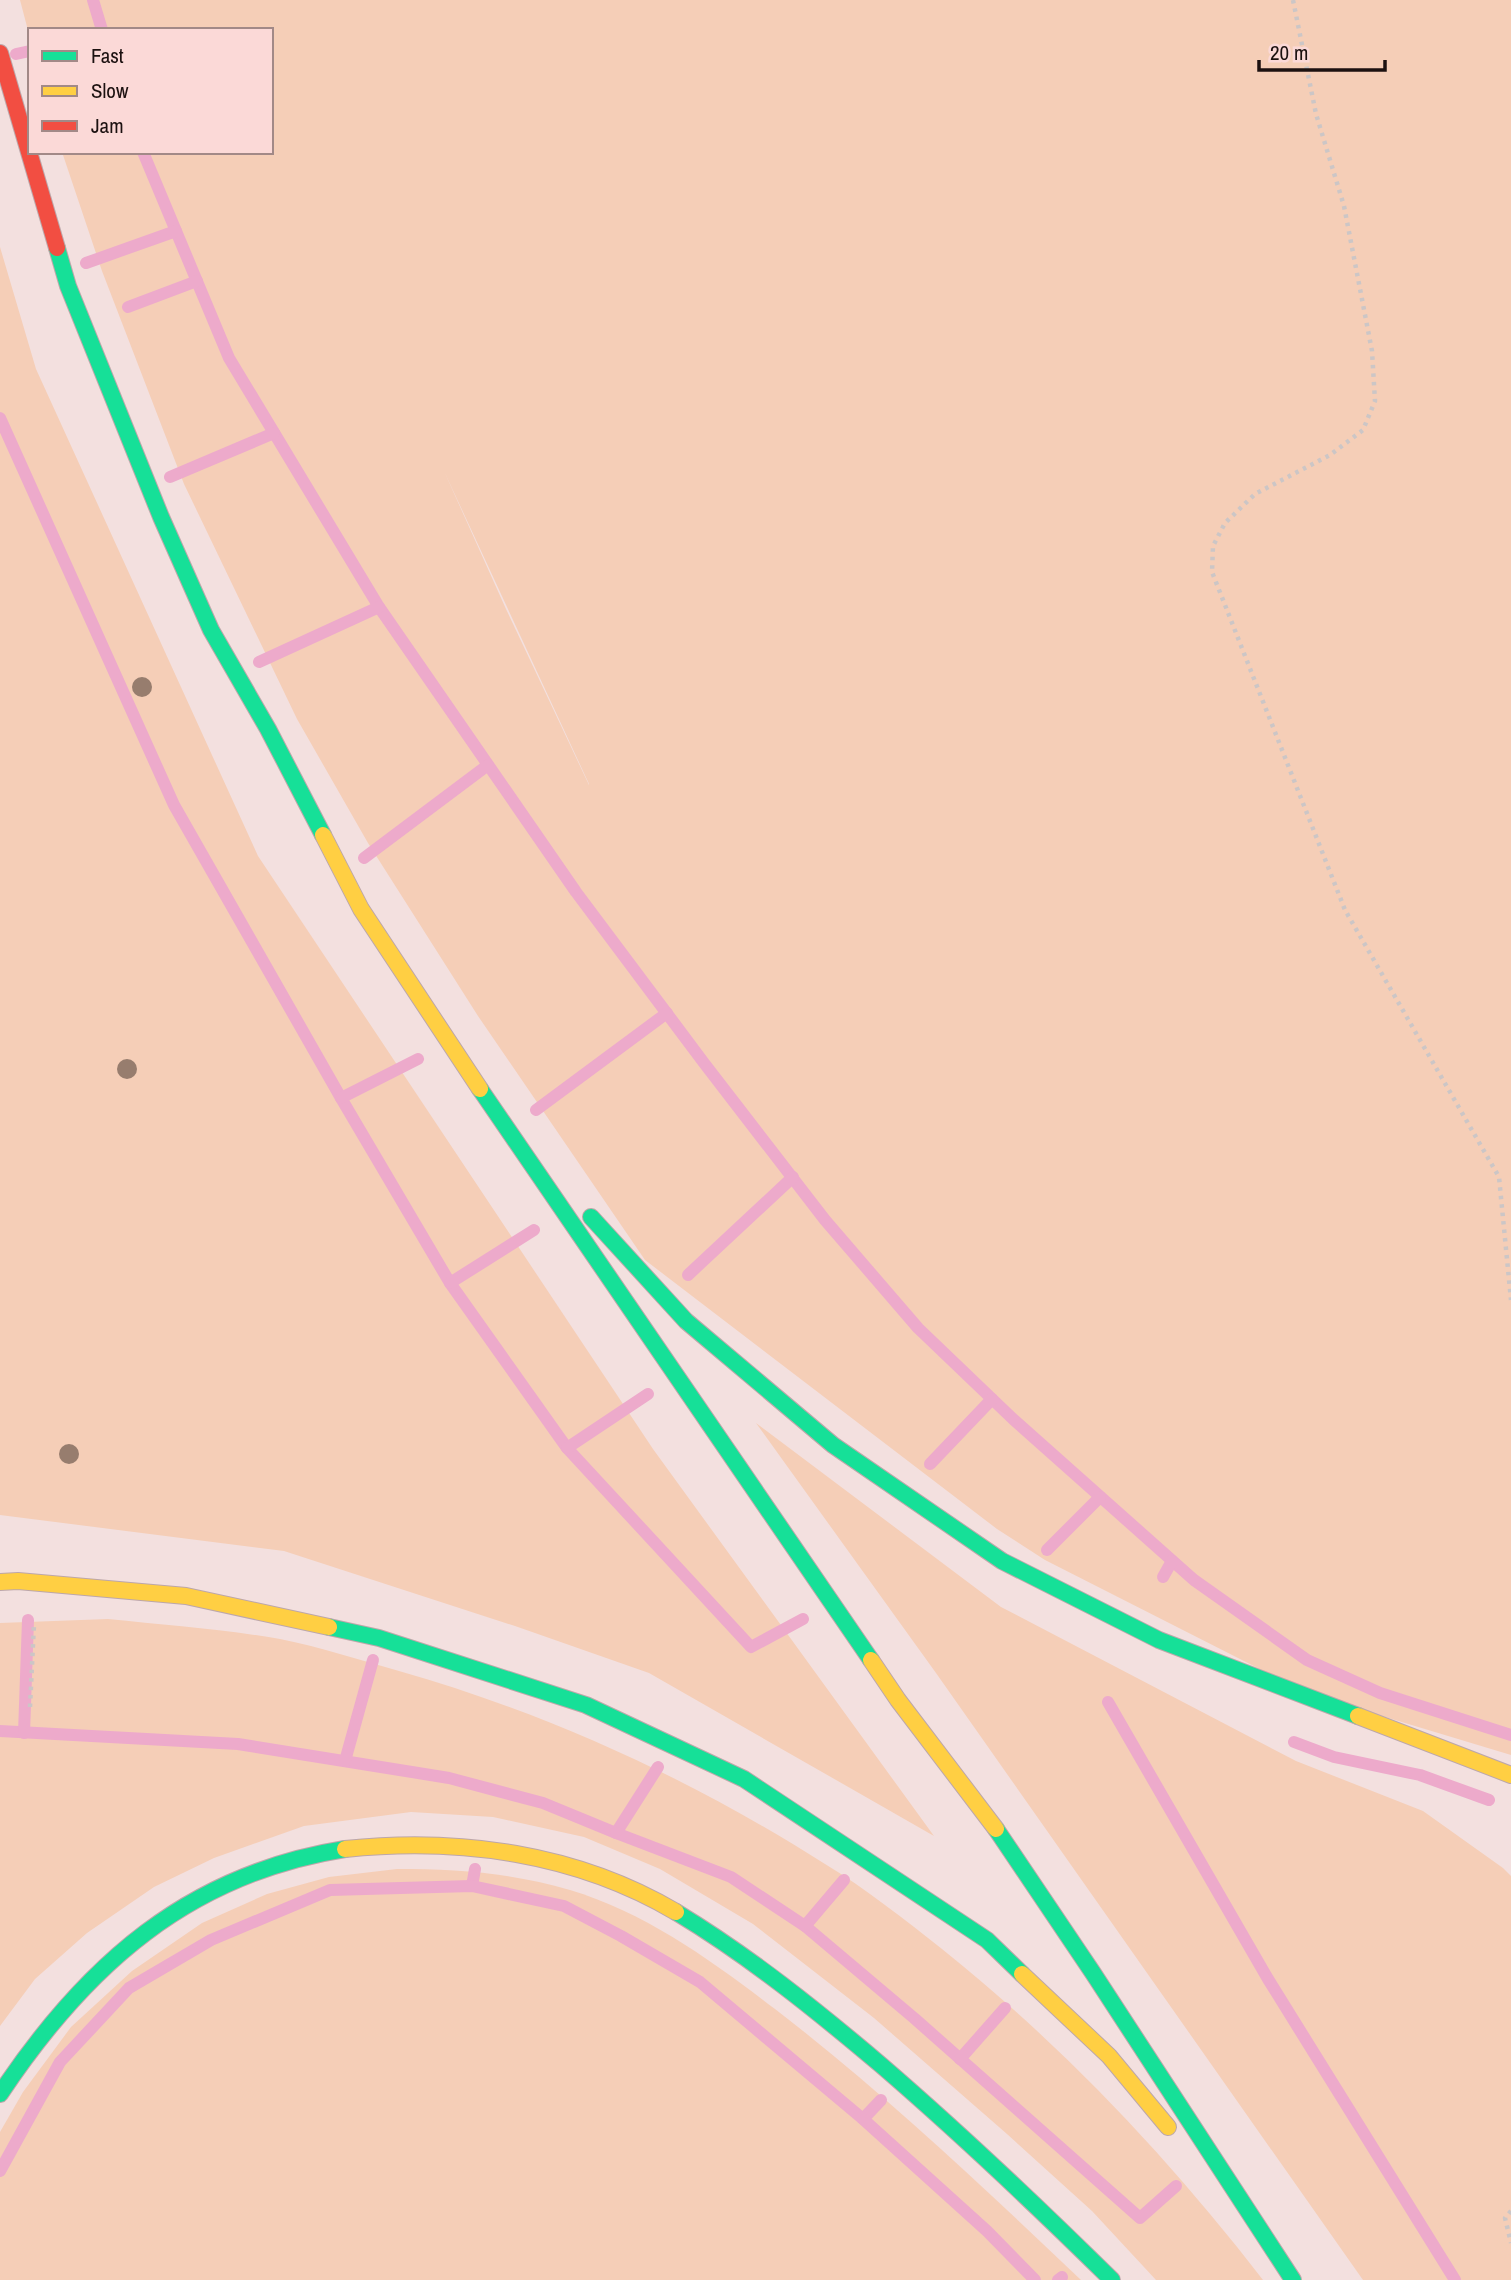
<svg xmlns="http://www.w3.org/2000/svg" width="1511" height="2280" viewBox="0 0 1511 2280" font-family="'Archivo Narrow',sans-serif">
<rect width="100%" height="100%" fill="#f3e0df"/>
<g fill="#f5ceb7" fill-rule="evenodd">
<path d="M20,0H1511V1755L1309,1694L1045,1560L997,1529L645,1260L478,1016L368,843L297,719L184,484L102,271L62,152H271V30H30V38ZM444,471L589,784V785L506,609Z"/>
<path d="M0,247L36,369L258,856L653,1449L934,1836L649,1673L515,1626L284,1551L0,1515Z"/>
<path d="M756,1423L1001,1607L1296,1761L1423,1811L1503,1868L1511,1876V2280H1363L936,1673Z"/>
<path d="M108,1619C165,1625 223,1629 280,1639C320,1647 360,1660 399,1671C550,1714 693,1780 825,1864C866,1889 904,1919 942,1949C1062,2045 1169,2158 1263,2280H1156L1092,2211L1007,2134L874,2018L753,1924L660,1869L584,1837L493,1817L411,1812L304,1826L214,1858L154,1887L87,1933L35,1979L0,2026V1623Z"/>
<path d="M397,1869C457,1869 513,1873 570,1890C647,1913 713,1962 775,2009C883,2092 982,2186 1081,2280H0V2132L23,2092L71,2027L132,1971L202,1923L267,1894L329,1877Z"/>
</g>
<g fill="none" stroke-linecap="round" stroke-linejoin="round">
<g stroke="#edaacb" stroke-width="12">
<path d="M93,0L102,30"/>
<path d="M16,54L30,51"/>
<path d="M143,152L229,358L379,607L576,892L704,1063L825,1220L918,1328L1013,1419L1194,1580L1307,1660L1380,1693L1511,1735"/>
<path d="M86,263L176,231"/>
<path d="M128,307L197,281"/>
<path d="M0,418L174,805L341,1098L450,1283L567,1448L751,1647L803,1619"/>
<path d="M170,477L274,433"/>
<path d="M259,662L379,607"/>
<path d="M364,858L488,765"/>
<path d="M341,1098L418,1059"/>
<path d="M536,1110L667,1013"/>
<path d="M688,1275L793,1177"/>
<path d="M450,1283L534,1230"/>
<path d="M567,1448L648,1394"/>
<path d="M930,1464L992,1399"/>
<path d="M1047,1550L1100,1497"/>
<path d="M1163,1577L1172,1561"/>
<path d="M1108,1702L1268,1979L1455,2280"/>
<path d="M0,1731L238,1744L449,1778L543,1803L616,1833L658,1767"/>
<path d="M24,1733L28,1620"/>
<path d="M1294,1742L1334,1757L1420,1775L1489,1800"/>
<path d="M345,1761L373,1660"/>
<path d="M616,1833L731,1877L805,1926L914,2018L1140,2218L1176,2186"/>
<path d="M472,1886L475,1869"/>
<path d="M805,1926L844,1880"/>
<path d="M960,2059L1005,2008"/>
<path d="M863,2119L881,2100"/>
<path d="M0,2171L60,2062L129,1988L211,1940L330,1890L472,1886L564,1906L621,1936L700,1982L863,2119L987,2231L1035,2280"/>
<path d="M1058,2280L1062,2277"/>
</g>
<g stroke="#bda7aa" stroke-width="18">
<g id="fast">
<path d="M57,248L68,286L161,517L211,630L268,729L323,835"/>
<path d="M480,1089L871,1660"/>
<path d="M591,1217L686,1321L833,1445L1002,1561L1159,1640L1358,1716"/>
<path d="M329,1627L379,1638L586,1705L744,1779L987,1940L1022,1974"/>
<path d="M996,1829L1093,1973L1293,2280"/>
<path d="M676,1912C749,1956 816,2010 881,2065C961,2134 1037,2206 1112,2280"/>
<path d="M0,2094C86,1965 188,1874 345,1849"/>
</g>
</g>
<g stroke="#bda7aa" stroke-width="18">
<g id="slow">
<path d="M323,835L361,909L480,1089"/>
<path d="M0,1582L18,1581L186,1596L329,1627"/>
<path d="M871,1660L898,1700L996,1829"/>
<path d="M1358,1716L1511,1775"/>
<path d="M345,1849C459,1837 576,1853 676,1912"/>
<path d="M1022,1974L1109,2056L1168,2127"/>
</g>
</g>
<g stroke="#bda7aa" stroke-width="18">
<path id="jam" d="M0,53L57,248"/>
</g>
<g stroke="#ccc6c6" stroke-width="4.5" stroke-dasharray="3.5 5" stroke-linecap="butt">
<path d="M1293,0L1316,114L1344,206L1372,351L1375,401L1363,430L1330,455L1255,494L1225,523L1213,546L1212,572L1345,910L1499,1177L1511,1300"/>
<path d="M30,1707L34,1624"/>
<path d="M1511,2211L1505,2218L1511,2243"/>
</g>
<use href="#fast" stroke="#16e098" stroke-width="16"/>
<use href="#slow" stroke="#ffcf43" stroke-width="16"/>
<use href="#jam" stroke="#f24e42" stroke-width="16"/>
</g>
<g fill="#977d6e">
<circle cx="142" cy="687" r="10"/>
<circle cx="127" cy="1069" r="10"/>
<circle cx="69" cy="1454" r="10"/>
</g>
<rect x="28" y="28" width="245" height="126" fill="#fbd9d7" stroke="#a28987" stroke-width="2"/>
<rect x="42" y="51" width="35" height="10" fill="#16e098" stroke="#a28987" stroke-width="2"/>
<text x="91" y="63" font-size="21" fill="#1c1110">Fast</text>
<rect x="42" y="86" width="35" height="10" fill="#ffcf43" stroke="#a28987" stroke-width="2"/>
<text x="91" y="98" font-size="21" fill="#1c1110">Slow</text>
<rect x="42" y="121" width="35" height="10" fill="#f24e42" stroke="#a28987" stroke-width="2"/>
<text x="91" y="133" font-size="21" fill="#1c1110">Jam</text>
<path d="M1259 60v10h126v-10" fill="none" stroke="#1c1110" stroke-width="3.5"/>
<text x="1270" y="60" font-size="21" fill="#1c1110" stroke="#fbd9d7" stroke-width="5" paint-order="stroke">20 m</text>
</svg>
